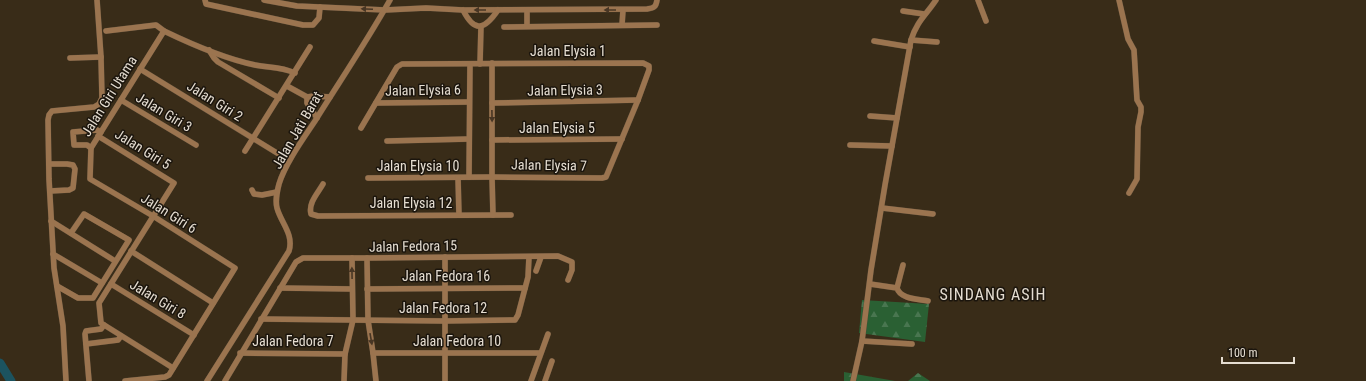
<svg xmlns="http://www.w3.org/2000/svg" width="1366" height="381" viewBox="0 0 1366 381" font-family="'Roboto Condensed',sans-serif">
<defs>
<pattern id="forest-firs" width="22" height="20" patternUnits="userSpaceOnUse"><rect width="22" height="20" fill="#2a6033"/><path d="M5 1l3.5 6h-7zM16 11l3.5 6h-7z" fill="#497650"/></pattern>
</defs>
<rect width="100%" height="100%" fill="#392c18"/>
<g fill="url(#forest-firs)">
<path d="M862,300L929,304L925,342L859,333Z"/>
<path d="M844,372L895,381H844Z"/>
<path d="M918,373L930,381H908Z"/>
</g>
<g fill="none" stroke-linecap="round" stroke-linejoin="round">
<path stroke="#1c535f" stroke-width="9" d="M0,363L11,381"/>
<g stroke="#554836" stroke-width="6">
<g id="street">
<path d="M205,0L206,4L303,25H313L319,18L320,7"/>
<path d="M264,0L297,6L385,10L426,8L463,10L647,9C654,8 656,7 657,0"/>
<path d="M978,0L986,21"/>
<path d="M1119,0L1128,39L1134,50L1137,100L1141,107V112L1138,127L1137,179L1129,193"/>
<path d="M463,10C475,34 485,29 498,10"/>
<path d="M903,11L924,14"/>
<path d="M622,25L623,10"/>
<path d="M527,26V10"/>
<path d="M504,27L657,25"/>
<path d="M106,31L156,25L164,31"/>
<path d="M911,40L937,42"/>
<path d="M874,41L910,47"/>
<path d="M209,50L214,58L218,62L279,98"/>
<path d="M70,58L101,57"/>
<path d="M492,63V177L493,215"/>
<path d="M480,64L481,26"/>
<path d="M140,69L277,153"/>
<path d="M287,86L307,97"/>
<path d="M121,100L196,145"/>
<path d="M376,103L469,102"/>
<path d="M492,103L638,100"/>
<path d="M870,116L897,118"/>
<path d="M317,118L307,103V97L314,96L330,97"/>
<path d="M361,128L397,67L402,64L643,63L649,66V70L638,100L606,177L602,178L492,177L368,178"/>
<path d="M98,136L174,183L99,303L101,323L173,368"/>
<path d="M492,140L622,139"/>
<path d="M387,141L469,139"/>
<path d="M850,145L892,146"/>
<path d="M91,148L87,145H74L73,132L97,130L101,132"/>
<path d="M245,151L310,47"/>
<path d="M49,164H67L73,165L75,169L73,188L69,190L50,191"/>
<path d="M469,177L470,64"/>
<path d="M458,178L459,215"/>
<path d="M323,184C318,193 308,203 311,214L318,216L511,215"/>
<path d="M252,190L254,194L262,195L277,192"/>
<path d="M882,208L933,214"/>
<path d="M51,221L115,261"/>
<path d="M131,251L213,303"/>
<path d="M53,254L102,283"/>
<path d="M367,258L368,320L373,353L376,381"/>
<path d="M536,271L541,257"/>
<path d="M111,284L194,335"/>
<path d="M870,284L897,288C900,299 918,299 928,301"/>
<path d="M57,286L78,298H93L129,240L84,214L71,233"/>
<path d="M280,288L352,289"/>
<path d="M897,288L903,265"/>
<path d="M367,289L525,288"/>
<path d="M261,319L444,321L515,320L518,315L528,277L529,257"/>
<path d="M862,341L912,344"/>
<path d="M86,344L118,340L121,336"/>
<path d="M240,353L345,354"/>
<path d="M373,353H540"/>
<path d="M66,381L63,326L54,268L49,179L48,120L49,115L52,111L94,107L99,104L102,98L101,57L97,0"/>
<path d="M89,381L85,334L86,331L101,329L104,325"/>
<path d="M125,381L165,377L169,375L235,268L153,216L90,179L91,148L164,31C191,44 226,59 255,65C270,68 280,66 295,73"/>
<path d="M207,381L289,251C294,234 281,223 277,208C275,200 277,192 279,184C285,164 303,139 315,121C340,81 367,41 390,0"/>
<path d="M225,381L296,262L303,258H367L558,256L572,262V270L568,280"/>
<path d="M344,381L345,354L353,320L352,258"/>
<path d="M445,381V257"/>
<path d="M531,381L548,334"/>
<path d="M545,381L552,361"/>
<path d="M853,381L862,341L871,270L885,185L911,40C917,21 926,15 936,0"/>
</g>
</g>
<use href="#street" stroke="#9b744f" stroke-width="5.5"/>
</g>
<defs><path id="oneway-solid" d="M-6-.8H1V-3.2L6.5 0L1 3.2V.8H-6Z"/></defs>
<g fill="#483624">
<use href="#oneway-solid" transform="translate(367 9) rotate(-178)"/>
<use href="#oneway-solid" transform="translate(480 10) rotate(180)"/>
<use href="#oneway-solid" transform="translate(610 10) rotate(180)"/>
<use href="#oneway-solid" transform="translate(492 116) rotate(89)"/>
<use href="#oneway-solid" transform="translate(352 273) rotate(-91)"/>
<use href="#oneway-solid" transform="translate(371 339) rotate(80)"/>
</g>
<g text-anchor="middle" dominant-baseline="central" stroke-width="3" stroke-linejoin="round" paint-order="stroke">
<g font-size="14" fill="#e5ddd1" stroke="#1b150d">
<text x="568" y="51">Jalan Elysia 1</text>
<text transform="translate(423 90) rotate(-1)">Jalan Elysia 6</text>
<text transform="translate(565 90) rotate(-1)">Jalan Elysia 3</text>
<text transform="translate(109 96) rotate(-58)">Jalan Giri Utama</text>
<text transform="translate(215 101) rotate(32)">Jalan Giri 2</text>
<text transform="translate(164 112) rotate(31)">Jalan Giri 3</text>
<text x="557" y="128">Jalan Elysia 5</text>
<text transform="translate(297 130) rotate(-60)">Jalan Jati Barat</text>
<text transform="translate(143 149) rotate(32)">Jalan Giri 5</text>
<text transform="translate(549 165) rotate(1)">Jalan Elysia 7</text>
<text x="418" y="166">Jalan Elysia 10</text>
<text x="411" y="203">Jalan Elysia 12</text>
<text transform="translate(169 213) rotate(32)">Jalan Giri 6</text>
<text transform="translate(413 246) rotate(-1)">Jalan Fedora 15</text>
<text x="446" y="276">Jalan Fedora 16</text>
<text transform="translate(158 299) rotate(31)">Jalan Giri 8</text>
<text x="443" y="308">Jalan Fedora 12</text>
<text x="293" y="341">Jalan Fedora 7</text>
<text x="457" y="341">Jalan Fedora 10</text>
</g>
<g font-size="16" letter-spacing="1" fill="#e5ddd1" stroke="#1b150d">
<text x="993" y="294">SINDANG ASIH</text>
</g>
</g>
<path d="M1222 357v6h72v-6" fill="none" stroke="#e5ddd1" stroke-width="2"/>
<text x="1228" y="357" font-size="12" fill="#e5ddd1" stroke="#1b150d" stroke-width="3" paint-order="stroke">100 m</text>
</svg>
